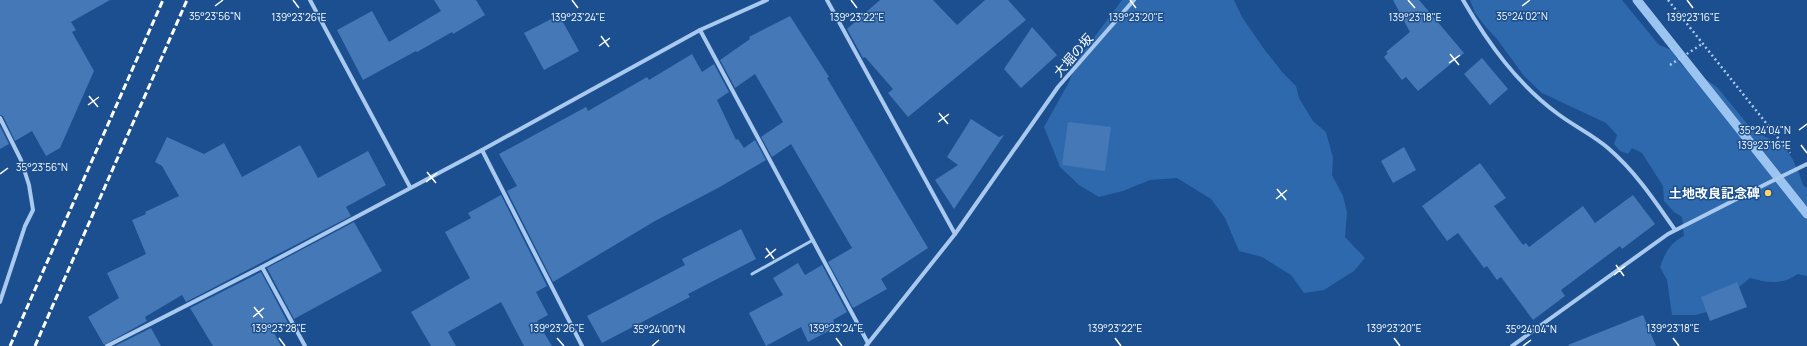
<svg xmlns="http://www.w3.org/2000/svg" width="1807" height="346" viewBox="0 0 1807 346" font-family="Manrope,'Noto Sans JP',sans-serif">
<rect width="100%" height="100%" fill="#1b4f8f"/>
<g fill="#2e69ad">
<path d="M1122,0H1234L1242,17L1264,49L1283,73L1296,86L1299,98L1313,121L1326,132L1333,158L1332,175L1343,196L1347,212L1345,237L1365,258L1354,271L1324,290L1304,293L1291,275L1262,257L1239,251L1225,218L1211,199L1177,178L1150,180L1123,191L1099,197L1079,185L1060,167L1044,127L1069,82L1078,59Z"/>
<path d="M1470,0H1622L1659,45L1672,50L1680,63L1691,74L1704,78L1717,87L1753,131L1782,145L1792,158L1799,173L1803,185L1807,188V276L1798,274C1782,285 1768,283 1750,278L1710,311L1696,315H1672L1667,280L1660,267C1665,253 1670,243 1684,236L1682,217L1674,212L1664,201L1663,186L1642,153L1632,148L1628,154L1620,151L1614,144L1617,135L1606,123L1542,93L1524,76L1497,39L1485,26L1475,13Z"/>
</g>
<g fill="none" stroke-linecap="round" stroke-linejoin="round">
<path stroke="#9cc4f0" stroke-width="9" d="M1637,0L1807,214"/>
</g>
<g fill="#4478b7">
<path d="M0,0H110L71,22L76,30L72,32L94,71L60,148L46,156L32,131L15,141L3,116L0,115Z"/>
<path d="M434,0H476L485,15L453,34L452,32L417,52L416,51L363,80L337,30L372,11L389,42L441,11Z"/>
<path d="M880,0H933L957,25L985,0H1008L1026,20L908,117L888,93L893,89L865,57L863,58L847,29Z"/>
<path d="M1393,0H1419L1464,53L1418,91L1406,77L1402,80L1384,57L1388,53L1386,52L1410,32Z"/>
<path d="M559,15L579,51L544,70L524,33Z"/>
<path d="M790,16L829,77L827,78L928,248L881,279L887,289L853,308L828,262L852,248L791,144L772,157L761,137L783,122L755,74L735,88L720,60L750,39L749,37Z"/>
<path d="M1032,27L1057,55L1021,88L1004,69Z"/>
<path d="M692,54L702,72L714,64L729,92L717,100L736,140L738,139L744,148L755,140L766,160L718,188L655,221L553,282L507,191L517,186L499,154L586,107L588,111L647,77L649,80Z"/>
<path d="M1482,58L1508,89L1490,105L1464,74Z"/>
<path d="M971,119L999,137L1004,135L954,209L935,180L958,165L947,157Z"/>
<path d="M1068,122L1111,127L1105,171L1062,165Z"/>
<path d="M0,126L9,144L0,149Z"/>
<path d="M167,137L204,154L224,143L242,177L300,145L318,178L368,151L386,185L346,207L351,216L186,302L182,295L145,317L147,321L104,345L88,317L119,298L107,273L146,254L132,220L146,214L145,212L179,196L162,166L155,162Z"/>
<path d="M1404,147L1416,170L1393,183L1381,161Z"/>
<path d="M1480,163L1506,198L1494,206L1523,245L1526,243L1529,247L1583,206L1595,223L1633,195L1655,224L1622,249L1620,246L1561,290L1565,296L1533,320L1501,277L1497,280L1487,266L1484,268L1458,233L1447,241L1422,206Z"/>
<path d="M501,195L547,286L536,292L548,315L537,321L552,346H524L501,302L448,332L456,346H431L411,312L470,278L445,232L471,218L468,213Z"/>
<path d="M354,222L382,271L294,319L267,268Z"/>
<path d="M741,229L756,259L688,294L690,297L602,343L587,316L685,265L682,259Z"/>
<path d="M798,263L805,275L822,265L847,312L833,320L836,327L808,342L801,327L766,346L749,313L783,295L773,278Z"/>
<path d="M261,272L288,323L273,331L281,346H213L190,308Z"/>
<path d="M1737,282L1747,307L1710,321L1701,297Z"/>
<path d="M1643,315L1656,346H1569L1568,345Z"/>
<path d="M151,328L161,346H115Z"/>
</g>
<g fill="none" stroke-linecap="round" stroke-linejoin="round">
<g stroke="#a9c9ee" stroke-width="2.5" stroke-dasharray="2 3" stroke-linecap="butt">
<path d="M1668,0L1790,153"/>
<path d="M1670,65L1702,44"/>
</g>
<path stroke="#a9c9ee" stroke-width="3" d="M752,274L813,240"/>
<g stroke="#a9c9ee" stroke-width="4">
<path d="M310,0L410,187"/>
<path d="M827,0L955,234"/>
<path d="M1463,0C1488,43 1517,84 1558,114C1574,126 1593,135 1608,148C1635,171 1655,201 1675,230"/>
<path d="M700,30L868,343"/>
<path d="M0,118L21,160L29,185L33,210L25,226L0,302"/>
<path d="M482,150L582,346"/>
<path d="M262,267L305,346"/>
<path d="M107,346L262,267L482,150L700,30L767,0"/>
<path d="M866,346L955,234L1058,87L1134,0"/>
<path d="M1512,346L1668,234L1768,183L1807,164"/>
</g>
<g stroke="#fff" stroke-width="3" stroke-dasharray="7 3" stroke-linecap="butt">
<path d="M10,346L163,0"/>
<path d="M35,346L187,0"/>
</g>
</g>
<path fill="none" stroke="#fff" stroke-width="1.5" d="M293,0L299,8M572,0L578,8M851,0L857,8M1130,0L1136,8M1408,0L1415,8M1687,0L1693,8M215,6L223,0M1522,6L1530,0M601,36L609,47M599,46L610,38M1450,54L1459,65M1449,63L1460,55M89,96L98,107M88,105L99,97M939,113L948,124M938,122L949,114M1799,130L1807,124M1801,145L1807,153M427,172L436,183M0,174L8,168M426,182L437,173M1277,189L1286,200M1276,199L1287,190M766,248L774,259M765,258L776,249M1616,265L1624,276M1614,275L1625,266M254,307L263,318M253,317L264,308M279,338L285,346M557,338L564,346M836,338L842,346M1115,338L1121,346M1394,338L1400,346M1673,338L1679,346M652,346L659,340M1523,346L1531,340"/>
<circle fill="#ffd166" stroke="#1b4f8f" stroke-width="1.5" cx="1768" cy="193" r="4"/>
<g text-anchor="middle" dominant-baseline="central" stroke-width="3" stroke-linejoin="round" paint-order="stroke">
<g font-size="13" fill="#fff" stroke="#1b4f8f">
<text transform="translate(1073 55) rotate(-49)">大堀の坂</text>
</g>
<g font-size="13" font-weight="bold" fill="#fff" stroke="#1b4f8f" text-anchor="end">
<text x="1760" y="193">土地改良記念碑</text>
</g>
</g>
<g font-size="10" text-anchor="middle" fill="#fff" stroke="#1b4f8f" stroke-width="3" stroke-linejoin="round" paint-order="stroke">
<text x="215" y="20">35°23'56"N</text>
<text x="1522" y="20">35°24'02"N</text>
<text x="299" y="21">139°23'26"E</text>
<text x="578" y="21">139°23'24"E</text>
<text x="857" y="21">139°23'22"E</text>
<text x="1136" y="21">139°23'20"E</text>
<text x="1415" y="21">139°23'18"E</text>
<text x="1693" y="21">139°23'16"E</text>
<text x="1765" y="134">35°24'04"N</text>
<text x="1764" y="149">139°23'16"E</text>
<text x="42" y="171">35°23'56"N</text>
<text x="279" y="332">139°23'28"E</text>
<text x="557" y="332">139°23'26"E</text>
<text x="836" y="332">139°23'24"E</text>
<text x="1115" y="332">139°23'22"E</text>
<text x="1394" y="332">139°23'20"E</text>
<text x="1673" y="332">139°23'18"E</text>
<text x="659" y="333">35°24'00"N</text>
<text x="1531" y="333">35°24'04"N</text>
</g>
</svg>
